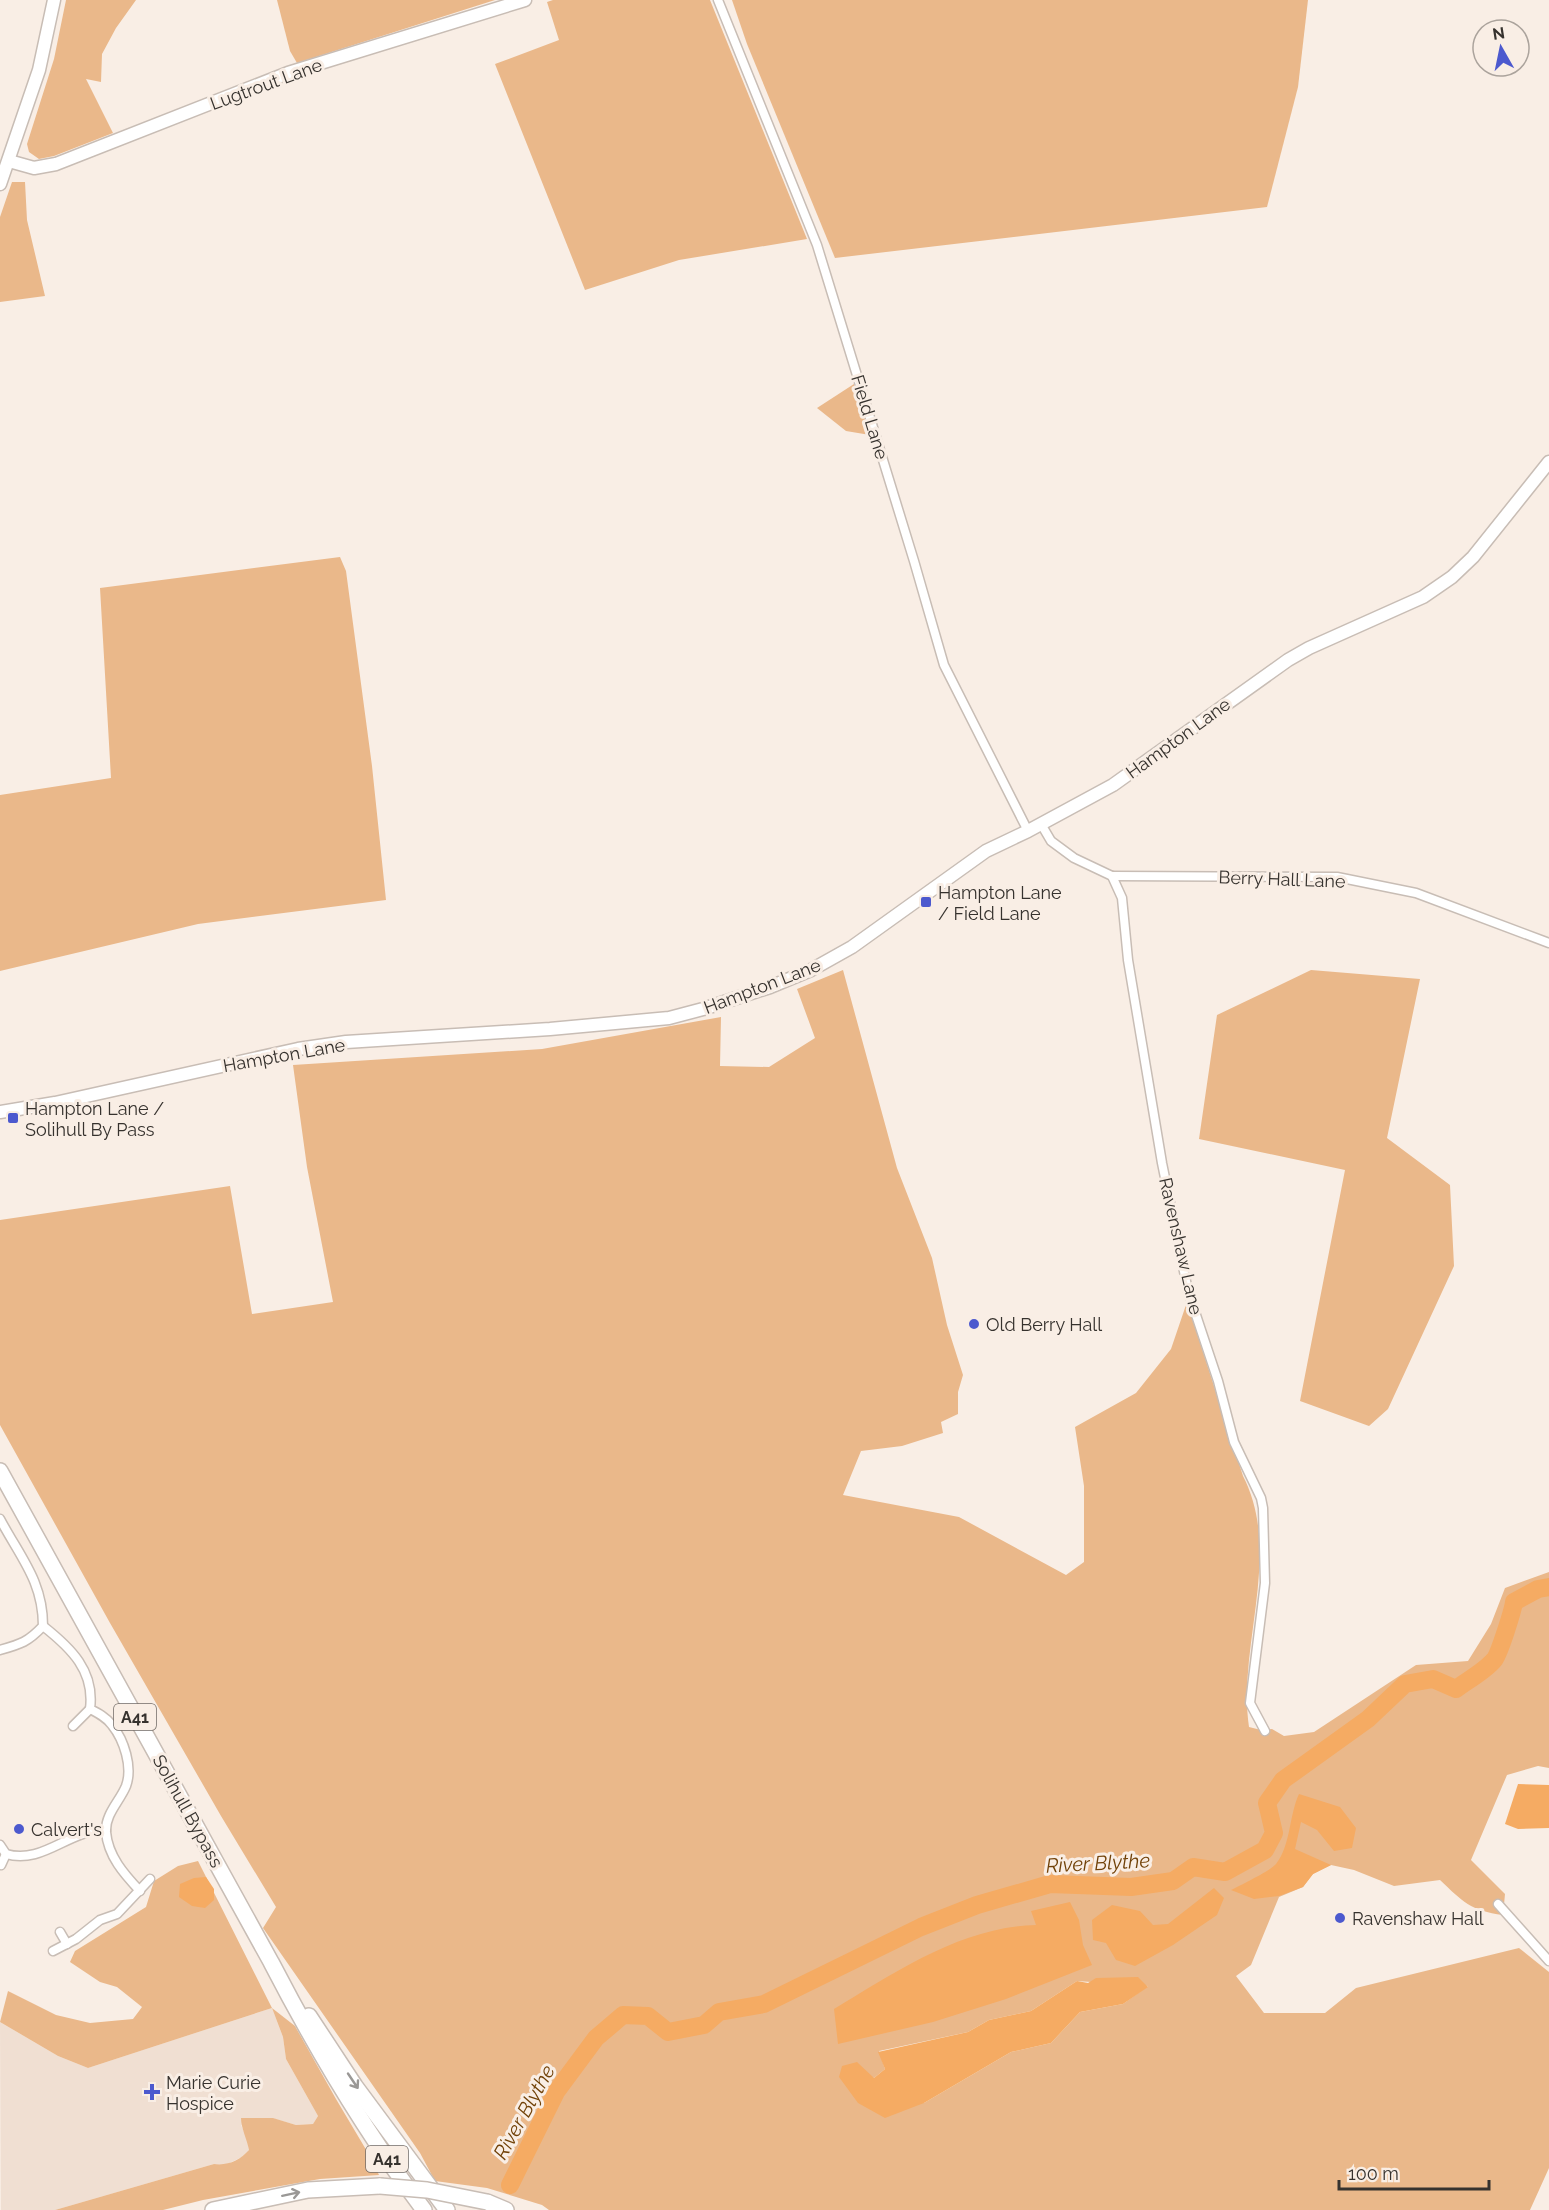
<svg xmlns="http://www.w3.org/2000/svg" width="1549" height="2210" viewBox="0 0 1549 2210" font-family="Raleway,sans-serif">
<rect width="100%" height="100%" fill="#f9eee5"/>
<path fill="#f0dfd2" d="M272,2008L283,2037L286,2059L318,2116L313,2124L296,2125L272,2118L241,2125L246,2135L249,2150L242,2157L223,2166L214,2164L55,2210H1L0,2022L58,2056L88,2068Z"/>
<g fill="#eab88a" fill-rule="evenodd">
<path d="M66,0H136L116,28L102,54L101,82L86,79L113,133L54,156L39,159L29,152L27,144L54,59Z"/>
<path d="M277,0H495L297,63L290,51Z"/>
<path d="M553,0H710L807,239L679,260L585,290L495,64L559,40L547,2Z"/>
<path d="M732,0H1308L1298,87L1267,207L835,258L747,44Z"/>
<path d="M12,182H25L27,220L45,296L0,302V217Z"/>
<path d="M854,384L870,435L846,431L817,408Z"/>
<path d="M340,557L346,571L372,766L386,900L198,924L0,971V795L111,778L100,588Z"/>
<path d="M843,970L897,1168L932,1258L947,1325L963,1375L958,1392V1414L941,1422L943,1433L902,1446L861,1451L843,1495L959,1517L1066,1575L1084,1562V1486L1075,1427L1136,1393L1171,1349L1187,1302L1243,1476C1283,1554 1237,1645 1249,1727L1261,1730L1272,1729L1284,1736L1314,1732L1416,1665L1468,1661L1491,1624L1505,1588L1549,1572V1768L1538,1766L1507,1775L1471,1860L1505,1894L1503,1915C1471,1911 1462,1901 1440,1880L1394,1886L1354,1870L1331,1865L1313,1874L1303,1887L1279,1897L1251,1965L1236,1976L1264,2013H1325L1356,1988L1519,1948L1549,1972V2168L1530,2210H549L542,2205L487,2188L435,2181L420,2153L263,1928L276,1907L221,1816L110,1623L0,1425V1220L230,1186L252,1314L333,1302L307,1167L293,1065L542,1049L721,1017L720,1066L769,1067L815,1038L797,989ZM1077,1981L1148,1986L1123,2004L1080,2012L1051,2043L1011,2052L924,2103L843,2066L874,2078L885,2069L879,2051L968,2032L989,2020L1031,2011Z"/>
<path d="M1311,970L1420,979L1387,1138L1450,1185L1454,1266L1388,1409L1369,1426L1300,1401L1345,1170L1199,1139L1217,1015Z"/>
<path d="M198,1861L272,2008L295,2026L336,2099L371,2158L379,2175L320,2179L203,2200L163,2210H55L214,2164C228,2166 240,2160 249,2150C247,2139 241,2128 241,2118H273L296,2125L313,2124L318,2116L286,2059L283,2037L272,2008L88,2068L58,2056L0,2022L8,1991L56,2015L90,2023L133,2019L142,2007L117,1987L100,1982L70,1962L75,1951L146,1907L154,1881L178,1866Z"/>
</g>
<g fill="#f5ab63">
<path d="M1518,1784L1549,1785V1828L1518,1829L1505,1824Z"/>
<path d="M1299,1794L1340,1807L1356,1828L1352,1848L1334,1851L1317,1830L1301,1822L1295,1849L1331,1865L1313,1874L1303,1887L1279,1896L1254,1899L1231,1890C1241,1885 1270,1871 1276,1864C1291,1845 1289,1815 1299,1794Z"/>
<path d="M206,1877L214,1889V1900L205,1908L192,1906L179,1897L180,1884L194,1878Z"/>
<path d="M1214,1888L1224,1898L1217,1915L1173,1945L1135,1966L1116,1960L1106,1943L1093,1940L1092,1920L1112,1905L1140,1911L1153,1925L1168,1924Z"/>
<path d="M1070,1902L1079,1920L1083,1945L1092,1965L1006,1999L933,2022L838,2044L834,2009C896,1972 961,1927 1036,1925L1031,1911Z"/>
<path d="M1138,1977L1148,1987L1123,2004L1080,2012L1051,2043L1011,2052L924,2103L885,2118L858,2103L839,2077L842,2066L857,2062L874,2078L885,2069L878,2052L968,2032L989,2020L1031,2011L1077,1981L1088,1983L1096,1978Z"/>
</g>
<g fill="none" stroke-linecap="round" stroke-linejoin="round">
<path stroke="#f5ab63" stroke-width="18" d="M510,2185L556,2092L596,2038L623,2015L648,2016L668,2032L704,2025L719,2012L764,2004L921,1927L977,1905L1050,1884L1131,1887L1173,1881L1193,1867L1225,1872L1265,1850L1274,1833L1267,1803L1283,1780L1368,1719L1405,1684L1433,1679L1456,1689C1468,1680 1485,1671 1494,1660C1499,1655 1513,1610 1514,1602L1538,1589L1549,1587"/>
<g stroke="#c8bdb5" stroke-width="11">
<g id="street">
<path d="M718,0L817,245L914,561L944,665L1028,831"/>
<path d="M1041,824L1051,841L1074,858L1112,876L1122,898L1128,960L1162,1163L1188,1291L1218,1381L1234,1442L1261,1498L1263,1508L1265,1583L1250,1703L1265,1731"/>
<path d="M1112,876L1337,877L1416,893L1549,943"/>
<path d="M0,1519C20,1557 43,1581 43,1626C28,1642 21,1644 0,1650"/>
<path d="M43,1626C71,1648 95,1671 90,1709C98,1713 106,1717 112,1725C124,1740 133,1767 126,1786C120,1801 105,1814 106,1832C108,1856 124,1874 140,1891"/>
<path d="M73,1726L90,1709"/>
<path d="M0,1845L6,1854C43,1865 69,1829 106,1830"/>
<path d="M1,1865L6,1854"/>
<path d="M1498,1904L1549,1961"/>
<path d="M60,1932L67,1944"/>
<path d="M53,1951L76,1939L100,1920L117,1914L150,1879"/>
</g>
</g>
<g stroke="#c8bdb5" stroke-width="15">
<g id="secondary">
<path d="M9,161L34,168L56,164L288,73L525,0"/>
<path d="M0,184L39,70L54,0"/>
<path d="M0,1112L55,1103L298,1049L346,1042L550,1029L669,1018L703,1009L770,987L811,970L852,947L986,851L1028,831L1113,785L1288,660L1309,648L1423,597L1452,577L1473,557L1549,462"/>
</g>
</g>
<g stroke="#c8bdb5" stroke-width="18">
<g id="highway">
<path d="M0,1471L271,1962C316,2049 365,2132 424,2210"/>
<path d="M309,2016L355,2086L447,2210"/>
<path d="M487,2202L506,2210"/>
<path d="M213,2210L308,2190L380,2186"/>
</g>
</g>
<use href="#street" stroke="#fff" stroke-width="8"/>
<use href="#secondary" stroke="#fff" stroke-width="12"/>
<use href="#highway" stroke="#fff" stroke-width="15"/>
<g stroke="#c8bdb5" stroke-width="18" stroke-linecap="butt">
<path id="highway-bridge" d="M380,2186L427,2190L487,2202"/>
</g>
<use href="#highway-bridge" stroke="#fff" stroke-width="15"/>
</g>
<defs><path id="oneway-shaft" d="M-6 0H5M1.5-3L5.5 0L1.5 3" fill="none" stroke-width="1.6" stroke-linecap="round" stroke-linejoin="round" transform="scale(1.5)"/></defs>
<g stroke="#9a9896">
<use href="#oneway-shaft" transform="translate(353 2081) rotate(56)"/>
<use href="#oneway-shaft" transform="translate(291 2194) rotate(-12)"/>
</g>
<g fill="#4c59ce" stroke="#f9eee5" stroke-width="2">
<rect x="920" y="896" width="12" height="12" rx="3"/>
<rect x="7" y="1112" width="12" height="12" rx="3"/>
<circle cx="974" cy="1324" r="6"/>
<circle cx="19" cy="1829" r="6"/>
<circle cx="1340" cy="1918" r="6"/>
<path d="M149 2083h6v6h6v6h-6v6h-6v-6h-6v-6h6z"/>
</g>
<g text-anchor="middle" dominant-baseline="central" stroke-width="6" stroke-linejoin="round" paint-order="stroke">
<g fill="#f9eee5" stroke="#706a65" stroke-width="1.5">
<rect x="114" y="1704" width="42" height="26" rx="4.5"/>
<rect x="366" y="2146" width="42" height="26" rx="4.5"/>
</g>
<g font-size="16" font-weight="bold" fill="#36322e">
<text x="135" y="1717">A41</text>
<text x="387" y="2159">A41</text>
</g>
<g font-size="18" fill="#36322e" stroke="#f9eee5">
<text transform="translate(266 84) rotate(-20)">Lugtrout Lane</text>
<text transform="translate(870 417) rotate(73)">Field Lane</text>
<text transform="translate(1178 738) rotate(-36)">Hampton Lane</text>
<text transform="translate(1282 879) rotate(2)">Berry Hall Lane</text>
<text transform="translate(762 986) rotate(-21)">Hampton Lane</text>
<text transform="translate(284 1055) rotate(-10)">Hampton Lane</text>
<text transform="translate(1181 1246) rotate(77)">Ravenshaw Lane</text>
<text transform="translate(188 1811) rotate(61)">Solihull Bypass</text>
</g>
<g font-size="18" fill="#36322e" stroke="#f9eee5" text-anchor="start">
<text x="938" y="892">Hampton Lane<tspan x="938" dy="21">/ Field Lane</tspan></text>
<text x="25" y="1108">Hampton Lane /<tspan x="25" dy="21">Solihull By Pass</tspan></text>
<text x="986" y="1324">Old Berry Hall</text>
<text x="31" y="1829">Calvert's</text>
<text x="1352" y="1918">Ravenshaw Hall</text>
<text x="166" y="2082">Marie Curie<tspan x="166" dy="21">Hospice</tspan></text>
</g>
<g font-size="20" font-style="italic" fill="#714107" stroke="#f9eee5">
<text transform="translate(1098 1863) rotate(-3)">River Blythe</text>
<text transform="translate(524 2112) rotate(-61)">River Blythe</text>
</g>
</g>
<g transform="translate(1501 48) rotate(351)"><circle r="28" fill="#f9eee5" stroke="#aba39c" stroke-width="1.5"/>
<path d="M0-4.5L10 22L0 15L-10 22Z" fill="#4c59ce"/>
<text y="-9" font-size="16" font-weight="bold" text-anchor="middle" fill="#36322e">N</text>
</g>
<path d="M1339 2180v9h150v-9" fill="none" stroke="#36322e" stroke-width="3"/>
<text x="1348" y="2180" font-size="18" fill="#36322e" stroke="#f9eee5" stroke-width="4.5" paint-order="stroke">100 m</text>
</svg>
